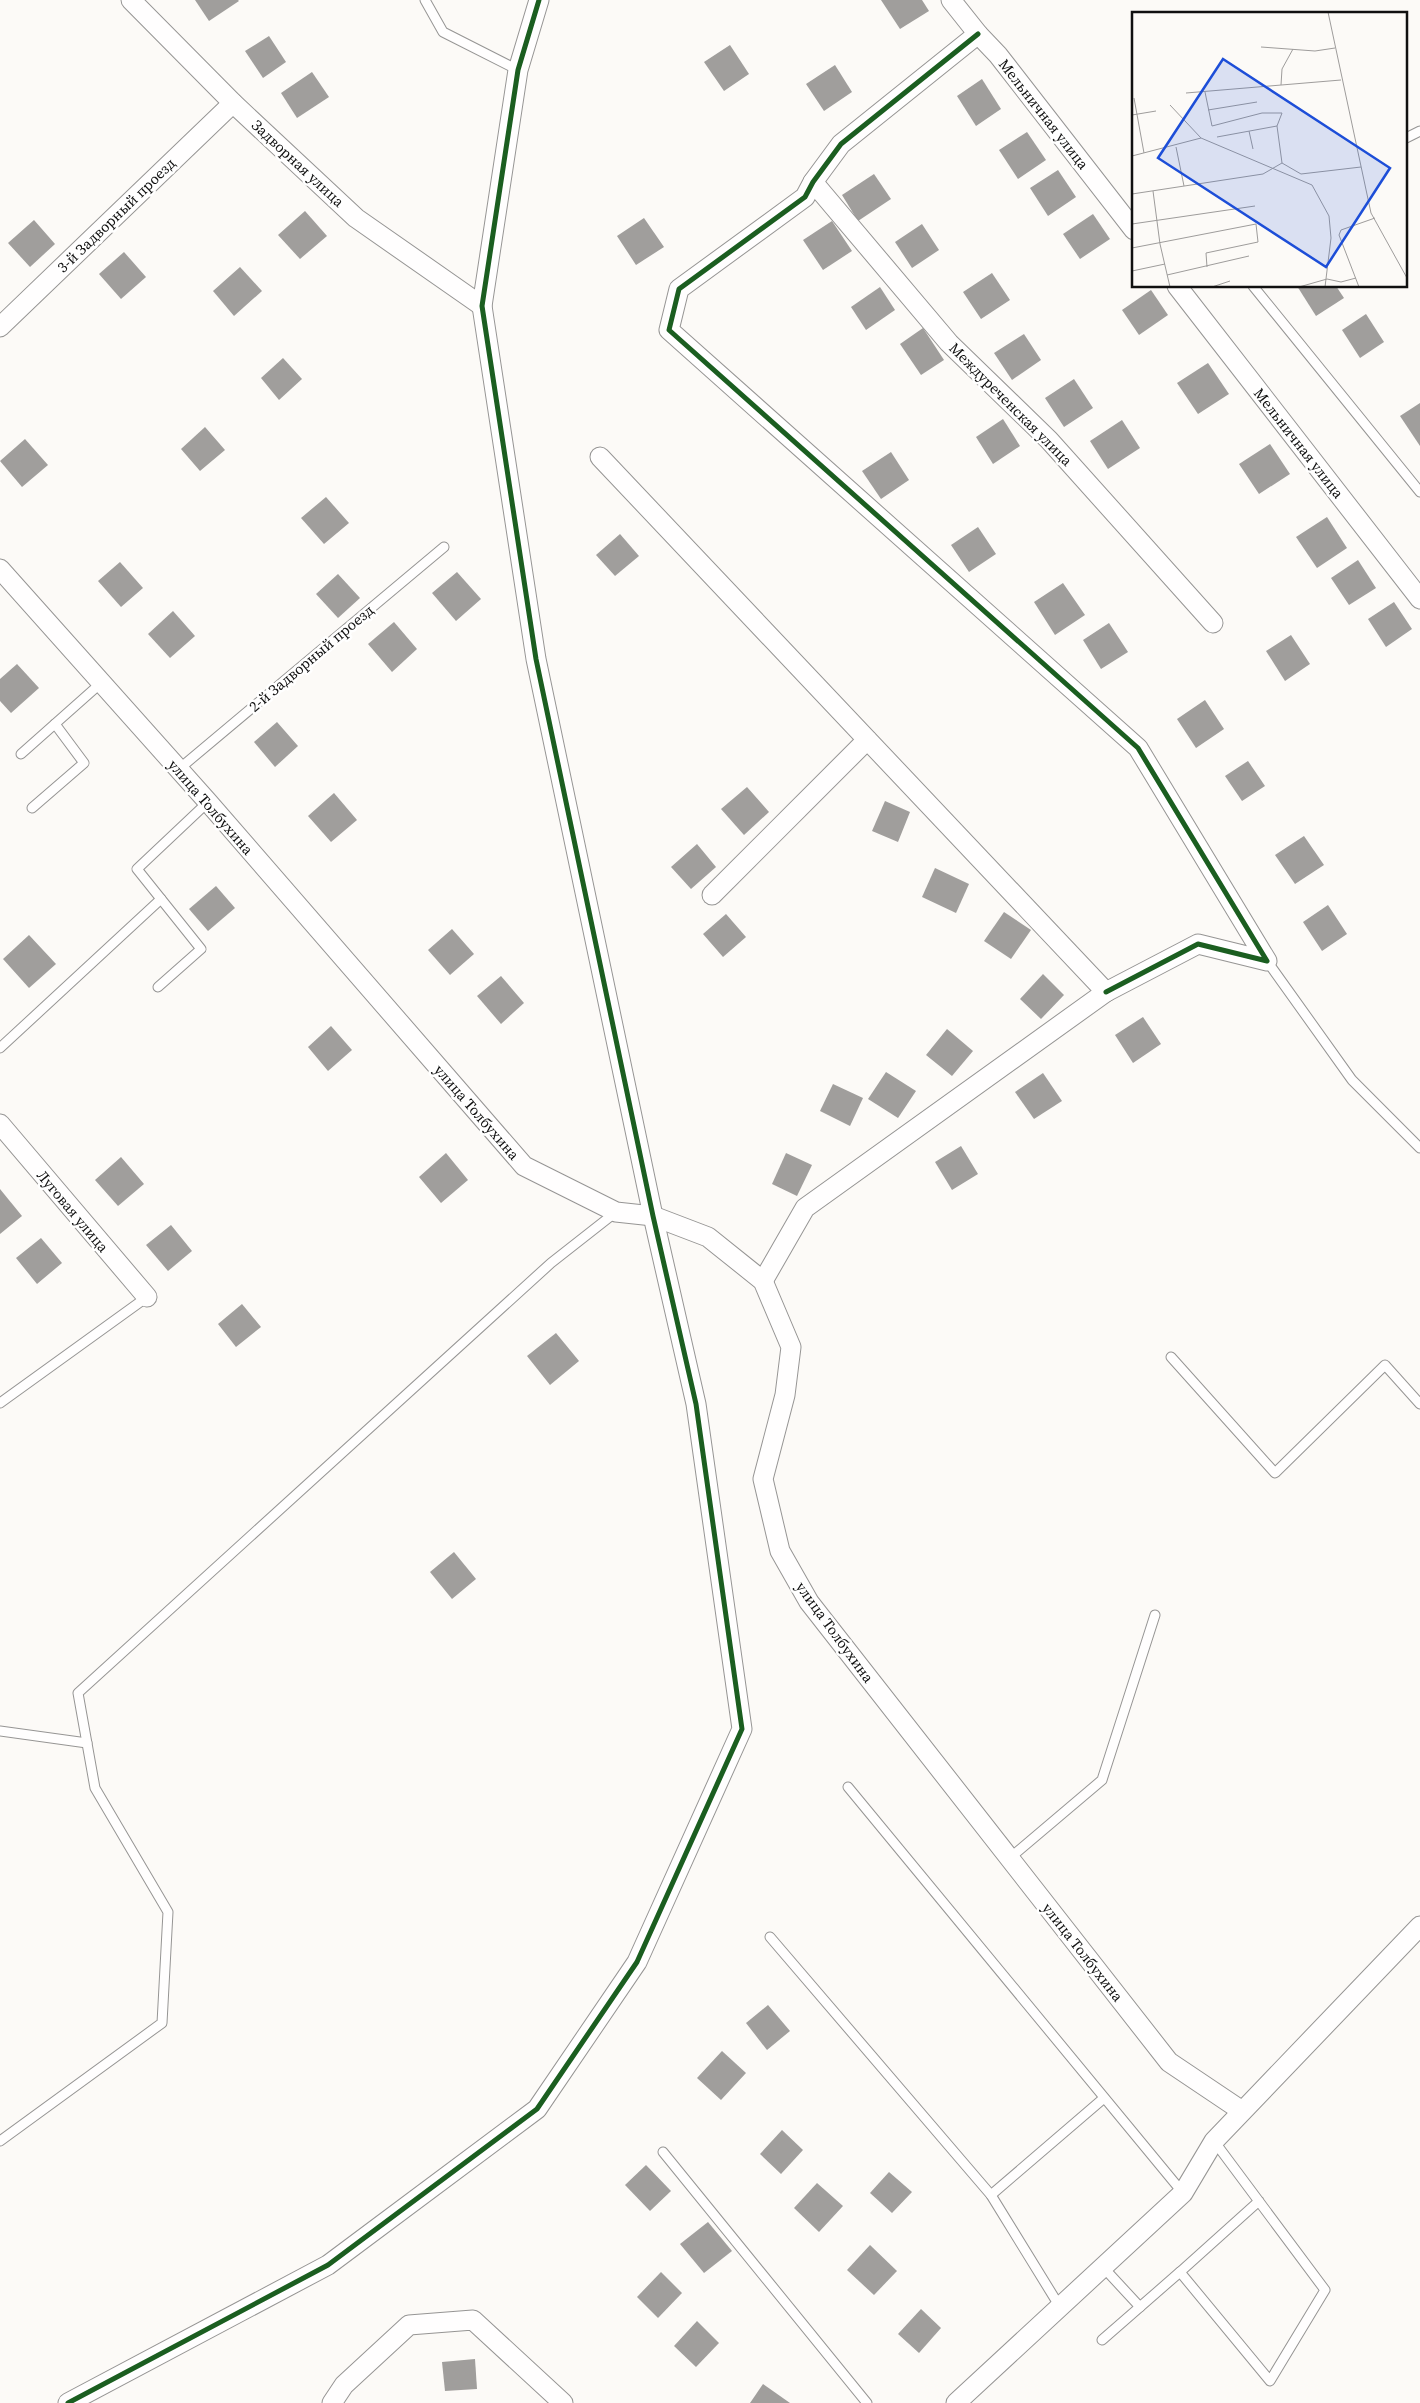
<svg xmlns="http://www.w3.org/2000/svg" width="1420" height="2403" viewBox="0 0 1420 2403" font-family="'Source Serif 4',serif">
<rect width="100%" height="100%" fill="#fcfaf7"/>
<g fill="#a09e9c">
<path d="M195,0H238L239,1L209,21Z"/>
<path d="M881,0H922L929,11L900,29Z"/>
<path d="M269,36L286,62L263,78L245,51Z"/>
<path d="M730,45L749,74L724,91L704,62Z"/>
<path d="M835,65L852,92L824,111L806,84Z"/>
<path d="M312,72L329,97L297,118L281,93Z"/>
<path d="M982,79L1001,109L976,126L957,96Z"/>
<path d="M1027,132L1046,160L1018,179L999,150Z"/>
<path d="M1058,170L1076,197L1048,216L1030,188Z"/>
<path d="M874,174L891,199L858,221L842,195Z"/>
<path d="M305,211L327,236L300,259L278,235Z"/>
<path d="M1093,214L1110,239L1080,259L1063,234Z"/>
<path d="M644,218L664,247L636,265L617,236Z"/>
<path d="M34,220L55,244L30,267L8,243Z"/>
<path d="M832,221L852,251L823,270L803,240Z"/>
<path d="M922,224L939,250L912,268L895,242Z"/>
<path d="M124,252L146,277L121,299L99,274Z"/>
<path d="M240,267L262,291L234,316L213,291Z"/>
<path d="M992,273L1010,300L981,319L963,292Z"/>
<path d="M1297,286H1336L1344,298L1316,316Z"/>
<path d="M880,287L895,310L866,330L851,307Z"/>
<path d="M1151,290L1168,315L1139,335L1122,310Z"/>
<path d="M1366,314L1384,342L1360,358L1342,330Z"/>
<path d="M923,328L944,360L921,375L900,344Z"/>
<path d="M1024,334L1041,360L1012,380L994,353Z"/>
<path d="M283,358L302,379L279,400L261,378Z"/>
<path d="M1208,363L1229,394L1198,414L1177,383Z"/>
<path d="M1074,379L1093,408L1064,427L1045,398Z"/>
<path d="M1420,403V446L1400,416Z"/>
<path d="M1003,419L1020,446L993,464L976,437Z"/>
<path d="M1122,420L1140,448L1108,469L1090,441Z"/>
<path d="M205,427L225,450L200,471L181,449Z"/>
<path d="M25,439L48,465L22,487L0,461Z"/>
<path d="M1270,444L1290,474L1259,494L1239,464Z"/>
<path d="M891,452L909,480L881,499L862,471Z"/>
<path d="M326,497L349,523L324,544L301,518Z"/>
<path d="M1327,517L1347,548L1317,568L1296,537Z"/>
<path d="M978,527L996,554L969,572L951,545Z"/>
<path d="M620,534L639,556L615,576L596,555Z"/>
<path d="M1358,560L1376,588L1349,605L1331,578Z"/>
<path d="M120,562L143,588L121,607L98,581Z"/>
<path d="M457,572L481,599L456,621L432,593Z"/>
<path d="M338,574L360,598L338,618L316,594Z"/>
<path d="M1063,583L1085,615L1055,635L1034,602Z"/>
<path d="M1394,602L1412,629L1386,647L1368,619Z"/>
<path d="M173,611L195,636L170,658L148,634Z"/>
<path d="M394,622L417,649L392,672L368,644Z"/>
<path d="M1109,623L1128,652L1101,669L1083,640Z"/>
<path d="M1291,635L1310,664L1285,681L1266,651Z"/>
<path d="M17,664L39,688L11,713L0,701V679Z"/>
<path d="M1205,700L1224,729L1196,748L1177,719Z"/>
<path d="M277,722L298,746L275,767L254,742Z"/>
<path d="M1248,761L1265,786L1242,801L1225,776Z"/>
<path d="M747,787L769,812L744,835L721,809Z"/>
<path d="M334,793L357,820L331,842L308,816Z"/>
<path d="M885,801L910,812L898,842L872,831Z"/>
<path d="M1304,836L1324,865L1295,884L1275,855Z"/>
<path d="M697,844L716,867L691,889L671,867Z"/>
<path d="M935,868L969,884L956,913L922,897Z"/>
<path d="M216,886L235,908L208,931L189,909Z"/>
<path d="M1328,905L1347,934L1322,951L1303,922Z"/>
<path d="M1004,912L1031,930L1011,959L984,941Z"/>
<path d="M726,914L746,937L723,957L703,934Z"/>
<path d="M452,929L474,954L450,975L428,950Z"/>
<path d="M29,935L56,964L29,988L3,959Z"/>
<path d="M1043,974L1064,995L1041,1019L1020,999Z"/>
<path d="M501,976L524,1003L501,1024L477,996Z"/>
<path d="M1143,1017L1161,1044L1133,1063L1115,1035Z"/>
<path d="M331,1026L352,1050L328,1071L308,1047Z"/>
<path d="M947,1029L973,1051L952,1076L926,1055Z"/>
<path d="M886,1072L916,1091L898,1118L868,1099Z"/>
<path d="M1043,1073L1062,1101L1034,1119L1015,1092Z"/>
<path d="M833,1084L863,1098L850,1126L820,1111Z"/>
<path d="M961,1146L978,1174L952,1190L935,1162Z"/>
<path d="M446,1153L468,1180L441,1203L419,1177Z"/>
<path d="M786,1153L812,1165L797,1196L772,1184Z"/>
<path d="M121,1157L144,1184L118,1206L95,1180Z"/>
<path d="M0,1189L22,1216L0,1234Z"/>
<path d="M171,1225L192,1251L168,1271L146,1245Z"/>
<path d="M41,1238L62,1263L37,1284L16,1258Z"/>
<path d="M242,1304L261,1327L236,1347L218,1324Z"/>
<path d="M556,1333L579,1361L550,1385L527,1356Z"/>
<path d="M454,1552L476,1579L452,1599L430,1572Z"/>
<path d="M768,2005L790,2031L767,2050L746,2023Z"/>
<path d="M722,2051L746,2073L721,2100L697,2078Z"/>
<path d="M782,2130L803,2150L781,2174L760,2154Z"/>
<path d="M646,2165L671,2191L650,2211L625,2185Z"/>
<path d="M889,2172L912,2192L892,2213L870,2193Z"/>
<path d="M817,2183L843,2206L819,2232L794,2208Z"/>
<path d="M708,2222L732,2251L704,2273L680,2244Z"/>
<path d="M870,2245L897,2271L874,2295L847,2270Z"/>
<path d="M661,2272L682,2293L658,2318L637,2297Z"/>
<path d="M921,2309L941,2328L919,2353L898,2334Z"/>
<path d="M697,2321L719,2343L696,2367L674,2346Z"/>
<path d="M475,2359L477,2389L445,2391L442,2362Z"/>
<path d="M763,2384L790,2403H750Z"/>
</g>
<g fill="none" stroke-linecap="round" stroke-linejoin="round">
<g stroke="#969594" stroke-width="11">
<g id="service">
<path d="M425,0L443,32L518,70"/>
<path d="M1406,138L1420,131"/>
<path d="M1253,286L1420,492"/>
<path d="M21,754L101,683"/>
<path d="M179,769L444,547"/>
<path d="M32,808L84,763L55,724"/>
<path d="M1267,961L1352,1080L1420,1148"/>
<path d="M158,987L201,949L137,869L208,802"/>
<path d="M0,1048L161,899"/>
<path d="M1171,1357L1275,1473L1385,1365L1420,1404"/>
<path d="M0,1403L147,1297"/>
<path d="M0,1731L87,1743"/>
<path d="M848,1787L1183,2193"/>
<path d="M1010,1858L1102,1780L1155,1615"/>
<path d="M770,1937L991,2195L1060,2307"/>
<path d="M0,2141L162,2023L168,1912L95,1788L78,1693L551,1263L616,1212"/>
<path d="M1214,2141L1325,2290L1270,2381L1180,2272L1259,2201"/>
<path d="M663,2152L867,2403"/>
<path d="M991,2195L1104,2098"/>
<path d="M1103,2267L1140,2307"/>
<path d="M1102,2340L1180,2272"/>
</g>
</g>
<g stroke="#969594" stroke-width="21">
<g id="minor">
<path d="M131,0L233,103L356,218L482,306"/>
<path d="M951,0L978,34L998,55L1134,230"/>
<path d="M978,34L841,144L813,182L805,197L679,289L669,330L1138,748L1267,961L1198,944L1106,992"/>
<path d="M813,182L949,343L1049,440L1213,623"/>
<path d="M1177,286L1420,599"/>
<path d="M0,327L233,103"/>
<path d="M600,457L1106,992L805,1208L763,1281"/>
<path d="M0,569L208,802L524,1166L616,1212L653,1216L708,1237L763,1281L791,1347L785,1395L763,1479L780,1551L809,1602L1169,2062L1242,2111"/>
<path d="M712,895L867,740"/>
<path d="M0,1124L147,1297"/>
<path d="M68,2403L328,2265L537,2109L637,1962L742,1729L696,1404L653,1216L536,659L482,306L518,70L539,0"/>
<path d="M332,2403L344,2385L409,2325L473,2320L563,2403"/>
<path d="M956,2403L1183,2193L1214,2141L1420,1926"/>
</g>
</g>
<use href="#service" stroke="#fffefe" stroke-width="9"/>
<use href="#minor" stroke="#fffefe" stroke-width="19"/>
<g stroke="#fff" stroke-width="8">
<g id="cycleway">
<path d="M978,34L841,144L813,182L805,197L679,289L669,330L1138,748L1267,961L1198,944L1106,992"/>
<path d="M68,2403L328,2265L537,2109L637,1962L742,1729L696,1404L653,1216L536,659L482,306L518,70L539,0"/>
</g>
</g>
<use href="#cycleway" stroke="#1b5e20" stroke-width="5"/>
</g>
<g text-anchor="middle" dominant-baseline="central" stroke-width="5" stroke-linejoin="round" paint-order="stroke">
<g font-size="15" fill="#101010" stroke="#fff">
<text transform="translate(1044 114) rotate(52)">Мельничная улица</text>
<text transform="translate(298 163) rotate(43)">Задворная улица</text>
<text transform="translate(116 215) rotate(-44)">3-й Задворный проезд</text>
<text transform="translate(1011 404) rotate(45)">Междуреченская улица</text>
<text transform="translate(1299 443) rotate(52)">Мельничная улица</text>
<text transform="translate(311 658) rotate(-40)">2-й Задворный проезд</text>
<text transform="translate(211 807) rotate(49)">улица Толбухина</text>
<text transform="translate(477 1112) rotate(49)">улица Толбухина</text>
<text transform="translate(73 1211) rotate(50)">Луговая улица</text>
<text transform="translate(835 1632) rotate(54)">улица Толбухина</text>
<text transform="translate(1083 1952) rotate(52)">улица Толбухина</text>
</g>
</g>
<g transform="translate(1132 12)">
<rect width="275" height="275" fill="#fcfaf7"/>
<path fill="none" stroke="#9e9c9b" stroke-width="1" d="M150,0H181M196,0L239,201L275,266M129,35L183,39L203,36M149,73L150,57L161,37M73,80L80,114L130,101H150L145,114M54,81L209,68M2,86L12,141M38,93L69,126L180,173L197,204L199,226L193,275M76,98L125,90M0,103L24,99M117,119L121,137M85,125L145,114L150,151M44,135L52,174M0,144L69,126M21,179L28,232L38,275M0,182L131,162L150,151L169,162L229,155M0,212L123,194M0,236L124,212L126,230L74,241L75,255M0,259L33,252M35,263L117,244M80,275L98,269M167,275L195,267L209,270L224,266M227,275L207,223L209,218L243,206"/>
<path fill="#1d4ed8" fill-opacity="0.15" stroke="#1d4ed8" stroke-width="2.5" d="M91,47L258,156L194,255L26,146Z"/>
<rect width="275" height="275" fill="none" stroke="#101010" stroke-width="2.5"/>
</g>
</svg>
